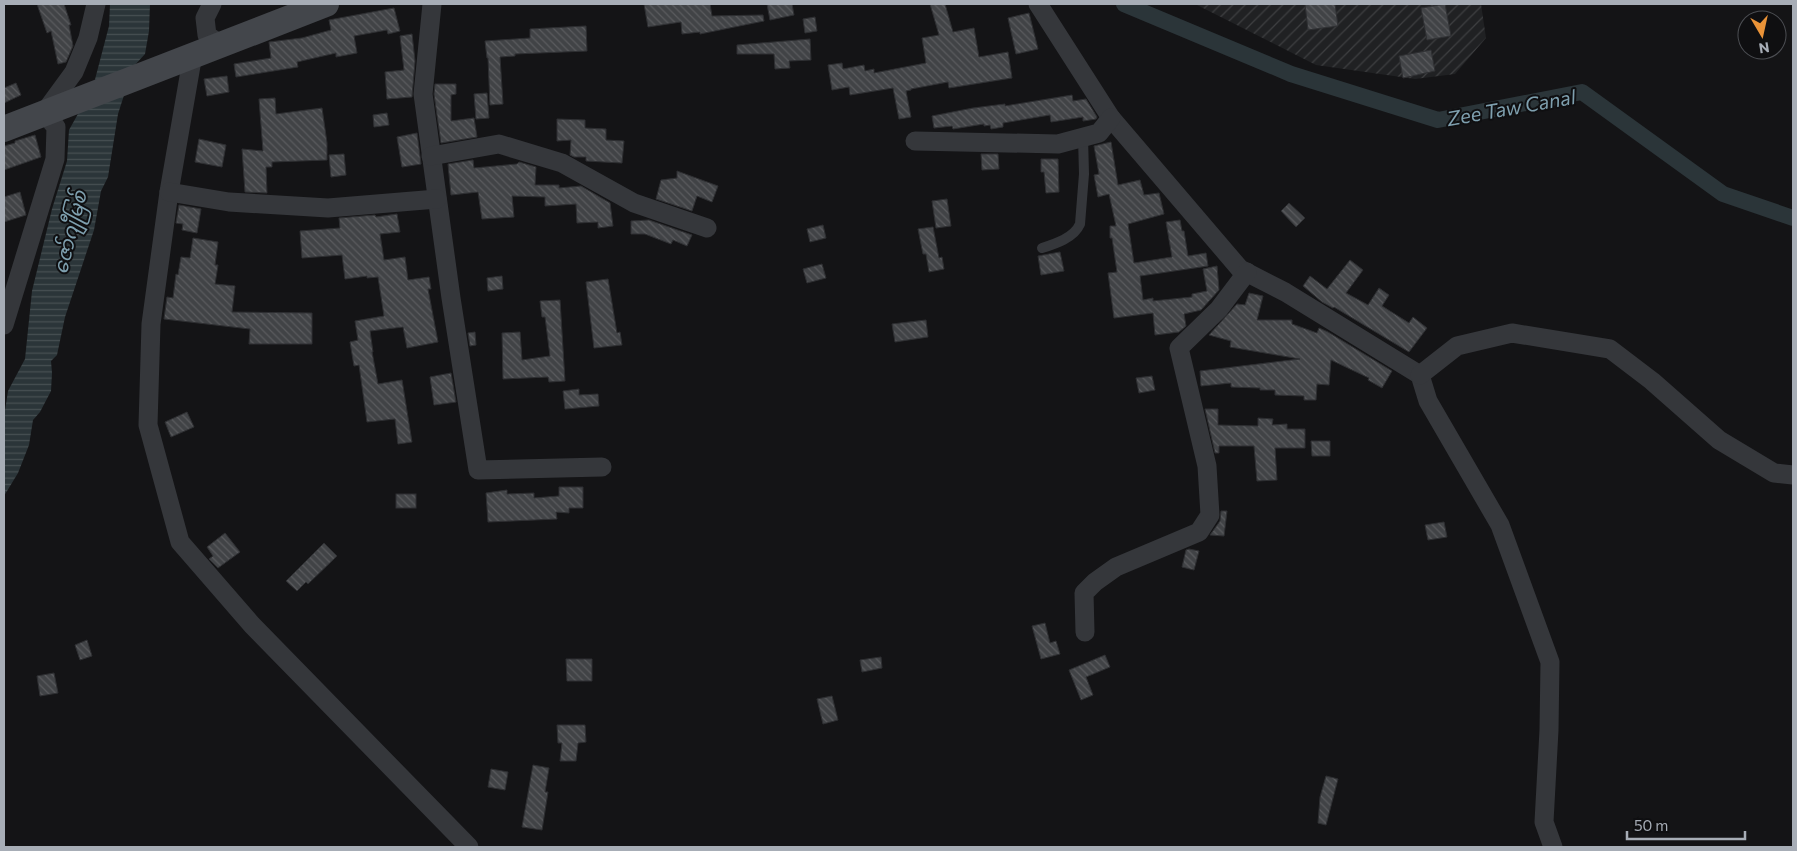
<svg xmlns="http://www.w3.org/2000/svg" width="1797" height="851" viewBox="0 0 1797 851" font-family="Commissioner,'Noto Sans Myanmar',sans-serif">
<defs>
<pattern id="industrial-furrows" width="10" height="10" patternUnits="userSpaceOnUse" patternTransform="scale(1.25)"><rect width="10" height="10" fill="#202123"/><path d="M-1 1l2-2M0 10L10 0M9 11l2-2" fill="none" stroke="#3e3f41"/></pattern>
<pattern id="water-rules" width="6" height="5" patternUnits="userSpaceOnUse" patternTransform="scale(1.25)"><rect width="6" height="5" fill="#2b3539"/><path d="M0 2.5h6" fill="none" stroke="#475053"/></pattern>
<pattern id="building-back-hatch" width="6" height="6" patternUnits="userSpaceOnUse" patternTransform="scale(1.25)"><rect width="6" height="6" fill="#414346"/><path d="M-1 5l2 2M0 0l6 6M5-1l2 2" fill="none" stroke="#5a5b5e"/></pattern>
</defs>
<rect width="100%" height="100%" fill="#141416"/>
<path fill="url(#industrial-furrows)" d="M1195,4H1481L1486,38L1455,74L1415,79L1316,65Z"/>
<path fill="url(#water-rules)" d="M110,4H150L149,31L145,54L133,67L118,114L108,177L101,191L94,230L65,317L57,355L51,361L52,373L51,391L40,412L33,420L29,445L18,473L4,496V417L8,391L25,359L32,291L52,209L67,161L69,130L93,87L109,26Z"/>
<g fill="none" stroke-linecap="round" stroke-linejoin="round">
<path stroke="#2b3539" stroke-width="16" d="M1124,4L1291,74L1438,120L1582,92L1723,194L1793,218"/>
</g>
<g fill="url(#building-back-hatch)" stroke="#2e2f32">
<path d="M37,4H64L71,25H69L73,46L66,62L58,64L51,31L47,33Z"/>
<path d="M644,4H710L712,16L763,15L764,21L700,34V32L682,34L681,22L648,27Z"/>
<path d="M767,4H792L794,15L770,20Z"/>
<path d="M930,4H945L953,32L974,28L979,57L1008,52L1012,78L949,88L948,82L911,89V90L906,91L911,117L899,119L893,88L850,95L849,87L832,90L828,65L842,63L843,69L864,65L865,71L874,69V73L926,63L922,38L939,35Z"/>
<path d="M1305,4H1335L1338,26L1308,30Z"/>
<path d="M1445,4L1451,36L1427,40L1421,8Z"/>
<path d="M394,8L400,31L388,34L387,30L354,36L357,53L336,57V53L297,62L298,67L236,77L234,64L271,58L269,42L302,38L331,30L329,20Z"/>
<path d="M1029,13L1038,49L1016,54L1008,18Z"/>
<path d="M815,17L817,31L805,33L803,19Z"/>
<path d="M586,26L587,51L515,54V56L500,57L503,104L490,105L488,58H487L485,41L530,38V29Z"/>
<path d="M412,34L415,61L412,97L387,99L385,72L404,70L400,36Z"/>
<path d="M810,39L811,60L789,61L790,68L775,69L774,54H737V45Z"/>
<path d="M1431,50L1435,71L1403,78L1399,56Z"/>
<path d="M227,76L229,92L207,96L204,79Z"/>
<path d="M16,83L21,95L4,103V88Z"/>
<path d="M435,84H456V94L451,95V121L474,118L477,137L441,143L434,94Z"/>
<path d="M487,93L489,118L476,119L474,94Z"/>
<path d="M1072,95L1073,101L1086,99L1097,117L1096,119L1083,121V117L1051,122L1050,115L1003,123V127L991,129L990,125L984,126V124L953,129L952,126L934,128L932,116L973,108L1005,104V106Z"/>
<path d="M275,98L276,114L322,108L327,143V160L272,162V167H266L267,193L245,192L242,149L263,151L259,99Z"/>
<path d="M387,113L389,125L374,127L373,115Z"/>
<path d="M557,119L585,120V128L606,129V140L624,141L622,163L586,161V157H574L570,155L571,140L557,141Z"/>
<path d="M417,133L421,164L402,167L397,137Z"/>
<path d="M35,135L41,157L4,170V146L15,143V141Z"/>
<path d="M199,139L226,145L222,167L195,162Z"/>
<path d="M1111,142L1118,185L1140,180L1144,195L1159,193L1164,214L1128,224L1134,263L1172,257L1166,222L1180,220L1182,231H1184L1188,256L1206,253L1208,266L1140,276L1143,300L1153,298V301L1192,297V294L1207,291L1203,269L1217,266L1219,290L1201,310L1184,314L1186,326L1179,332L1155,335L1153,313L1114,318L1108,273L1117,272L1112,238H1110V226H1116L1109,194L1098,197L1094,175L1099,174L1094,146Z"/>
<path d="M344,154L346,175L331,177L329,155Z"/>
<path d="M981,154H998L999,169L982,170Z"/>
<path d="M1041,159H1058L1059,192L1046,193L1044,172H1041Z"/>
<path d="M473,160L474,168L517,164L519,162L536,167L535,185H559V188L581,186L610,203L613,226L598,228V222L577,223L576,204L545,206V197L512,196L514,217L482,219L478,192L451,195L448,164Z"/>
<path d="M677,171L718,186L712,202L697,196L692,211L656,199L661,180L677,178Z"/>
<path d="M20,192L26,215L4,222V197Z"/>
<path d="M947,199L951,226L936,228L932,201Z"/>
<path d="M1289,203L1305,218L1296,227L1281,211Z"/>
<path d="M179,205L201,209L197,233L182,230L183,224L176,223Z"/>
<path d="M397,214L400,232L380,234L384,260L405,257L408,280L429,277L431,289H428L438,342L407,348L403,327L370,331L373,352H372L378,384L402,380L412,442L398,444L395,419L367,422L359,365L354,366L350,342L358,340L355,321L384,316L378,277L367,278V276L345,279L342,255L302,258L300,231L340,228L339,218L375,215L376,217Z"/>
<path d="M649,220L692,235L687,246L673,240L671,244L645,234H631V221Z"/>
<path d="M823,225L826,238L810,242L807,229Z"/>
<path d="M933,227L939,258L942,257L944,269L929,272L926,254H923L918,229Z"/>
<path d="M193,238L218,242L215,265H218L215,284L235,286L232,312L312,313V344H249L250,329L164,319L167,297L173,298L176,274L178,275L181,257L190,258Z"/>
<path d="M1060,252L1064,271L1041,275L1038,256Z"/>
<path d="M1350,260L1363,270L1346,293L1368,305L1379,288L1389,295L1382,306L1409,323L1413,317L1427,328L1409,352L1334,307L1333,308L1322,302L1303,286L1310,276L1327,289Z"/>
<path d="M822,264L826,278L807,283L803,269Z"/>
<path d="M502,276L503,289L488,291L487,278Z"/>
<path d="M608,279L617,333L620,332L622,345L594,348L586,282Z"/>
<path d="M1249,293L1263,296L1257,320H1292V324L1317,333L1319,328L1328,332L1392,371L1382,388L1368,380L1369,378L1331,360L1329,385L1317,384L1316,400H1304V396L1275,395V390H1260V388L1231,387V383L1201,386L1200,371L1300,359L1230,347L1231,341L1209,335L1237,304L1245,305Z"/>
<path d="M560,300L565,381L549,382L548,377L503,379L502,333L520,332L522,360L550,356L545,317H542L540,301Z"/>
<path d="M926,320L928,337L895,342L892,324Z"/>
<path d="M475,332L476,345L470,346L468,333Z"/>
<path d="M451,373L456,402L434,405L430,377Z"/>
<path d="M1152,376L1155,390L1139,393L1136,378Z"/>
<path d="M579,389V395L598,394L599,406L565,409L563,391Z"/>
<path d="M1205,409H1218V425L1258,426V418L1273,419L1272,425L1287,424V429H1305V448H1275L1277,480L1257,481L1254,446H1219V453H1215Z"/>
<path d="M187,412L194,427L171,437L165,422Z"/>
<path d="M1311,441H1330V456H1312Z"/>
<path d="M559,487H583V508H569V513L556,512L557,519L488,522L486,493L507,490V494L534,493V498L559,496Z"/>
<rect x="396" y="494" width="20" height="14"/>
<path d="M1221,511H1227L1224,536L1210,535L1220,521Z"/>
<path d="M1444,522L1447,537L1428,540L1425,525Z"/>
<path d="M225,533L240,552L218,568L209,559L213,556L207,547Z"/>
<path d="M324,543L337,556L308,584L306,582L297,591L286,581Z"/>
<path d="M1189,549L1199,551L1194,570L1182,567L1186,550Z"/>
<path d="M1045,623L1050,643L1056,641L1060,654L1041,659L1032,626Z"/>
<path d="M87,640L92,656L80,660L75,645Z"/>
<path d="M1105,655L1110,667L1086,677L1093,695L1081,700L1069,670Z"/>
<path d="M881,657L882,668L862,672L860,660Z"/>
<path d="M566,659H592V681H567Z"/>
<path d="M54,673L58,693L40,696L37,676Z"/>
<path d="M832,696L838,720L823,724L817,699Z"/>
<path d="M557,725H585L586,742L578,743L576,761H560L562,743H558Z"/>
<path d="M533,765L549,768L545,792H548L542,830L522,827Z"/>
<path d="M491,769L508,772L505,790L488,787Z"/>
<path d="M1326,776L1338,779L1326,825L1318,823L1320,797Z"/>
</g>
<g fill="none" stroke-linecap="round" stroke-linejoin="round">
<path stroke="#35373b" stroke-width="10" d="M1042,248C1055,244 1074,238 1080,224L1084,174L1083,137"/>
<g stroke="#35373b" stroke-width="19">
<path d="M212,4L205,18L207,35L220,44"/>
<path d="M432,4L423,94L451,298L478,470L602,467"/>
<path d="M1038,4L1111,118L1240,269L1285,292L1420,375L1428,401L1500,525L1550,662L1549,730L1544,822L1553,847"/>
<path d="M193,54L169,192L151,324L148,425L180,542L252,625L469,847"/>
<path d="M915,141L1058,144L1099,133L1111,118"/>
<path d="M431,156L499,144L562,163L634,203L707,228"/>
<path d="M169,192L229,202L328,208L437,199"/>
<path d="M4,325L55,159L56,127L44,113L74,72L88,38L96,4"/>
<path d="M1420,375L1457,346L1512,333L1610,349L1652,381L1719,440L1774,473L1793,475"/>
<path d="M1085,632L1084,593L1095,582L1116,567L1199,532L1210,515L1207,466L1179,348L1219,309L1247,272"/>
</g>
<path stroke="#43464b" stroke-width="26" d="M4,129L326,4"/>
</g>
<g text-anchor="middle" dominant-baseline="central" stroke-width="4" stroke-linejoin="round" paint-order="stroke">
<g font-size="20" font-style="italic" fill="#7fa0af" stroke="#0f0f11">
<text transform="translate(1511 107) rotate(-10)">Zee Taw Canal</text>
<text transform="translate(69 232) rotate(-76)">ဇော်ဂျီမြစ်</text>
</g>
</g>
<rect width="1797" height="851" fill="none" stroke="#a7adb6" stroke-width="10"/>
<g transform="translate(1762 35) rotate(171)"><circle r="24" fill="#0f0f11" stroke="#4c4e53"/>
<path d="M0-4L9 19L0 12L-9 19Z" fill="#ea9338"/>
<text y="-8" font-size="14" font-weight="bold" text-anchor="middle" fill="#a7adb6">N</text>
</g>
<path d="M1627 831v8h118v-8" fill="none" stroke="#a7adb6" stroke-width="2.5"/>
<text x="1634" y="831" font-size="15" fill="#a7adb6" stroke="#0f0f11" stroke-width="4" paint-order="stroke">50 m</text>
</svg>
